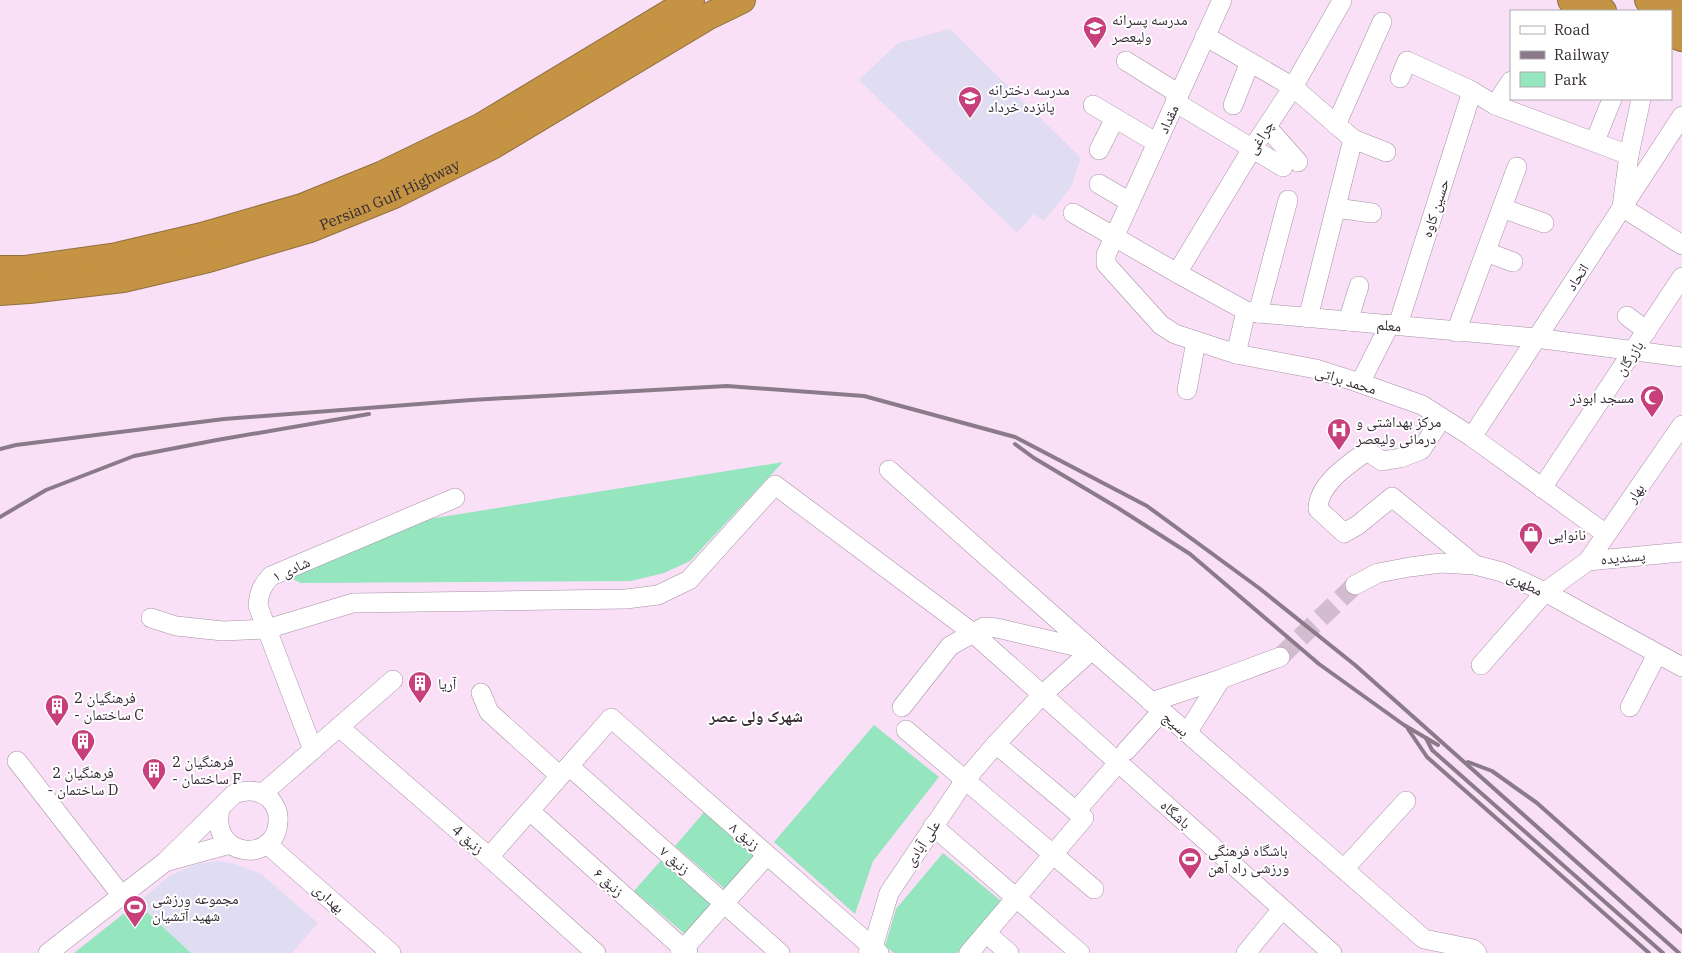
<svg xmlns="http://www.w3.org/2000/svg" width="1682" height="953" viewBox="0 0 1682 953" font-family="'IBM Plex Serif','Noto Naskh Arabic',serif">
<rect width="100%" height="100%" fill="#f9e0f7"/>
<g fill="#e0dcf1">
<path d="M950,29L1081,158L1071,187L1044,221L1034,214L1017,233L859,80L898,43Z"/>
<path d="M218,861L235,864L261,874L318,923L292,953H191L137,903L168,877L180,871L197,864Z"/>
</g>
<g fill="#95e5bf">
<path d="M783,462L690,561L664,573L631,581L301,583L286,576L429,519Z"/>
<path d="M874,725L939,777L873,861L855,914L774,842Z"/>
<path d="M706,810L757,855L726,890L675,846Z"/>
<path d="M943,853L1001,901L957,953H894L885,946L896,909Z"/>
<path d="M663,858L714,903L686,935L634,891Z"/>
<path d="M137,903L191,953H74Z"/>
</g>
<g fill="none" stroke-linecap="round" stroke-linejoin="round">
<path stroke="#d2bcd0" stroke-width="19" stroke-dasharray="19 9" stroke-linecap="butt" d="M1280,657L1355,585"/>
<g stroke="#a690a5" stroke-width="20">
<g id="minor">
<path d="M1222,0L1106,255V264L1161,325L1175,334L1236,354L1316,369L1360,383L1422,405L1472,437L1606,534"/>
<path d="M1205,36L1293,87L1353,139L1386,152"/>
<path d="M1126,61L1179,94"/>
<path d="M1400,78L1407,61L1472,91L1495,105L1629,155"/>
<path d="M1641,99L1629,155L1622,207L1682,245"/>
<path d="M1175,102L1283,167"/>
<path d="M1093,105L1157,143"/>
<path d="M1233,105L1250,62"/>
<path d="M1495,105L1511,81"/>
<path d="M1336,125L1382,22"/>
<path d="M1267,127L1298,162"/>
<path d="M1595,141L1612,99"/>
<path d="M1099,150L1115,118"/>
<path d="M1099,184L1130,202"/>
<path d="M1336,208L1372,213"/>
<path d="M1502,208L1544,223"/>
<path d="M1073,213L1177,273L1246,311L1258,313L1536,338L1682,357"/>
<path d="M1486,252L1513,262"/>
<path d="M1177,273L1252,149L1293,87L1342,1"/>
<path d="M1258,313L1288,200"/>
<path d="M1627,316L1647,331"/>
<path d="M1308,318L1353,139"/>
<path d="M1348,321L1359,286"/>
<path d="M1398,325L1472,91"/>
<path d="M1456,332L1517,167"/>
<path d="M1236,354L1246,311"/>
<path d="M1360,383L1390,324"/>
<path d="M1187,390L1196,341"/>
<path d="M1442,418L1421,450L1400,458L1382,461L1367,451C1349,464 1318,484 1318,509L1344,533L1358,525L1392,497L1475,565"/>
<path d="M1472,437L1682,116"/>
<path d="M889,470L1092,650L1424,939L1473,949L1477,953"/>
<path d="M1542,488L1682,277"/>
<path d="M1588,561L1682,425"/>
<path d="M1355,585L1378,573L1410,567L1441,563L1475,565L1502,572L1545,592L1682,667"/>
<path d="M151,618L176,626L223,631L267,629L353,603L626,599L658,595L689,580L775,485L973,633L1332,953"/>
<path d="M1481,665L1545,592L1588,561L1682,552"/>
<path d="M481,693L489,712L560,776"/>
<path d="M1151,702L1221,679L1280,657"/>
<path d="M902,707L950,646L984,627L997,628L1091,650"/>
<path d="M1630,707L1657,654"/>
<path d="M339,727L489,857L596,953"/>
<path d="M906,730L1094,889"/>
<path d="M1187,733L1221,679"/>
<path d="M313,750L258,606C259,593 262,585 271,576L455,498"/>
<path d="M1126,751L1162,711"/>
<path d="M17,761L122,896"/>
<path d="M569,766L780,953"/>
<path d="M262,794L393,680"/>
<path d="M530,811L688,953"/>
<path d="M1076,811L1118,763"/>
<path d="M933,826L1080,953"/>
<path d="M267,844L391,953"/>
<path d="M489,857L611,718L879,953"/>
<path d="M168,861L230,844"/>
<path d="M1344,869L1406,801"/>
<path d="M986,933L1009,953"/>
<path d="M48,953L165,862L234,794C246,790 260,789 270,799C275,805 279,813 278,821C277,864 209,859 220,809"/>
<path d="M680,953L767,855"/>
<path d="M868,953L873,947L889,893L965,780L996,744L1042,695L1092,650"/>
<path d="M969,953L1084,818L996,744"/>
<path d="M1246,953L1282,909"/>
</g>
</g>
<g stroke="#926f3e" stroke-width="28">
<g id="highway">
<path d="M1571,0L1603,11"/>
<path d="M1648,0L1682,12"/>
<path d="M1671,34L1682,38"/>
<path d="M0,269H24L117,256L202,236L302,207L381,175L482,126L691,0"/>
<path id="s1" d="M0,292L29,290L123,279L208,259L310,229L394,195L492,146L707,17L742,0"/>
</g>
</g>
<use href="#minor" stroke="#fff" stroke-width="19"/>
<use href="#highway" stroke="#c49444" stroke-width="26"/>
<g stroke="#8b7b8a" stroke-width="4">
<path d="M1015,444L1034,458L1118,508L1190,554L1319,664L1404,725L1438,745"/>
<path d="M0,449L16,445L224,419L471,400L727,386L864,396L1015,437L1147,506L1259,588L1355,665L1679,953"/>
<path d="M0,517L46,490L134,456L217,440L369,414"/>
<path d="M1408,729L1427,757L1649,953"/>
<path d="M1426,738L1432,750L1663,953"/>
<path d="M1468,762L1492,771L1537,803L1682,932"/>
</g>
</g>
<defs>
<g id="school-pin" transform="scale(1.25)"><path d="M0 17L-7.5 6A9.5 9.5 0 1 1 7.5 6Z" fill="#c73f7b" stroke="#fff"/><path d="M0-5L7-2L0 1L-7-2ZM-4 1L0 2.5L4 1V4Q0 6-4 4Z" fill="#fff"/></g>
<g id="mosque-pin" transform="scale(1.25)"><path d="M0 17L-7.5 6A9.5 9.5 0 1 1 7.5 6Z" fill="#c73f7b" stroke="#fff"/><path d="M3.5-4.9A6 6 0 1 0 3.5 4.9A5 5 0 1 1 3.5-4.9Z" fill="#fff"/></g>
<g id="hospital-pin" transform="scale(1.25)"><path d="M0 17L-7.5 6A9.5 9.5 0 1 1 7.5 6Z" fill="#c73f7b" stroke="#fff"/><path d="M-5-5h3v3.5h4V-5h3V5h-3V1.5h-4V5h-3Z" fill="#fff"/></g>
<g id="shop-pin" transform="scale(1.25)"><path d="M0 17L-7.5 6A9.5 9.5 0 1 1 7.5 6Z" fill="#c73f7b" stroke="#fff"/><path d="M-5-2.5h2.3a2.7 3.5 0 0 1 5.4 0H5L5.5 6h-11ZM-1.5-2.5h3a1.5 2.3 0 0 0-3 0Z" fill="#fff"/></g>
<g id="building-pin" transform="scale(1.25)"><path d="M0 17L-7.5 6A9.5 9.5 0 1 1 7.5 6Z" fill="#c73f7b" stroke="#fff"/><path d="M-4-6H4V6H1V3H-1V6H-4ZM-2.5-4.3h1.7v1.8h-1.7ZM.8-4.3h1.7v1.8H.8ZM-2.5-1h1.7V.8h-1.7ZM.8-1h1.7V.8H.8Z" fill="#fff"/></g>
<g id="stadium-pin" transform="scale(1.25)"><path d="M0 17L-7.5 6A9.5 9.5 0 1 1 7.5 6Z" fill="#c73f7b" stroke="#fff"/><path d="M0-5a6.5 5 0 1 0 0 10a6.5 5 0 1 0 0-10ZM-3.5-1.8h7v3.6h-7Z" fill="#fff"/></g>
</defs>
<g fill-rule="evenodd">
<use href="#school-pin" x="1095" y="28"/>
<use href="#school-pin" x="970" y="98"/>
<use href="#mosque-pin" x="1652" y="397"/>
<use href="#hospital-pin" x="1339" y="430"/>
<use href="#shop-pin" x="1531" y="534"/>
<use href="#building-pin" x="420" y="683"/>
<use href="#building-pin" x="57" y="706"/>
<use href="#building-pin" x="83" y="741"/>
<use href="#building-pin" x="154" y="770"/>
<use href="#stadium-pin" x="1190" y="859"/>
<use href="#stadium-pin" x="135" y="907"/>
</g>
<g text-anchor="middle" dominant-baseline="central" stroke-width="4" stroke-linejoin="round" paint-order="stroke">
<g font-size="15" fill="#352b34" stroke="#fff" text-anchor="start">
<text x="1112" y="19">مدرسه پسرانه<tspan x="1112" dy="17">ولیعصر</tspan></text>
<text x="988" y="89">مدرسه دخترانه<tspan x="988" dy="17">پانزده خرداد</tspan></text>
<text x="1634" y="397" text-anchor="end">مسجد ابوذر</text>
<text x="1356" y="421">مرکز بهداشتی و<tspan x="1356" dy="17">درمانی ولیعصر</tspan></text>
<text x="1548" y="534">نانوایی</text>
<text x="438" y="683">آریا</text>
<text x="74" y="697">فرهنگیان 2<tspan x="74" dy="17">- ساختمان C</tspan></text>
<text x="172" y="761">فرهنگیان 2<tspan x="172" dy="17">- ساختمان F</tspan></text>
<text x="83" y="772" text-anchor="middle">فرهنگیان 2<tspan x="83" dy="17">- ساختمان D</tspan></text>
<text x="1208" y="850">باشگاه فرهنگی<tspan x="1208" dy="17">ورزشی راه آهن</tspan></text>
<text x="152" y="898">مجموعه ورزشی<tspan x="152" dy="17">شهید آتشیان</tspan></text>
</g>
<g font-size="15" fill="#352b34" stroke="#fff">
<text transform="translate(1168 119) rotate(-66)">مقداد</text>
<text transform="translate(1260 137) rotate(-57)">چراغی</text>
<text stroke="none"><textPath href="#s1" startOffset="404">Persian Gulf Highway</textPath></text>
<text transform="translate(1435 208) rotate(-72)">حسین کاوه</text>
<text transform="translate(1577 277) rotate(-57)">اتحاد</text>
<text transform="translate(1389 325) rotate(5)">معلم</text>
<text transform="translate(1629 358) rotate(-56)">بازرگان</text>
<text transform="translate(1346 380) rotate(17)">محمد براتی</text>
<text transform="translate(1635 493) rotate(-55)">بهار</text>
<text transform="translate(1623 557) rotate(-5)">پسندیده</text>
<text transform="translate(291 569) rotate(-25)">شادی ۱</text>
<text transform="translate(1525 583) rotate(26)">مطهری</text>
<text transform="translate(1176 724) rotate(41)">بسیج</text>
<text transform="translate(1176 814) rotate(42)">باشگاه</text>
<text transform="translate(745 836) rotate(41)">زنبق ۸</text>
<text transform="translate(468 839) rotate(41)">زنبق 4</text>
<text transform="translate(922 843) rotate(-57)">علی آبادی</text>
<text transform="translate(675 860) rotate(41)">زنبق ۷</text>
<text transform="translate(609 882) rotate(42)">زنبق ۶</text>
<text transform="translate(329 898) rotate(42)">بهداری</text>
</g>
<g font-size="16" font-weight="bold" fill="#352b34" stroke="#fff">
<text x="756" y="716">شهرک ولی عصر</text>
</g>
</g>
<rect x="1510" y="10" width="162" height="90" fill="#ffffff" stroke="#aeaaae"/>
<rect x="1520" y="26" width="25" height="8" fill="#ffffff" stroke="#aeaaae"/>
<text x="1554" y="35" font-size="15" fill="#352b34">Road</text>
<rect x="1520" y="51" width="25" height="8" fill="#8b7b8a" stroke="#aeaaae"/>
<text x="1554" y="60" font-size="15" fill="#352b34">Railway</text>
<rect x="1520" y="72" width="25" height="15" fill="#95e5bf" stroke="#aeaaae"/>
<text x="1554" y="85" font-size="15" fill="#352b34">Park</text>
</svg>
